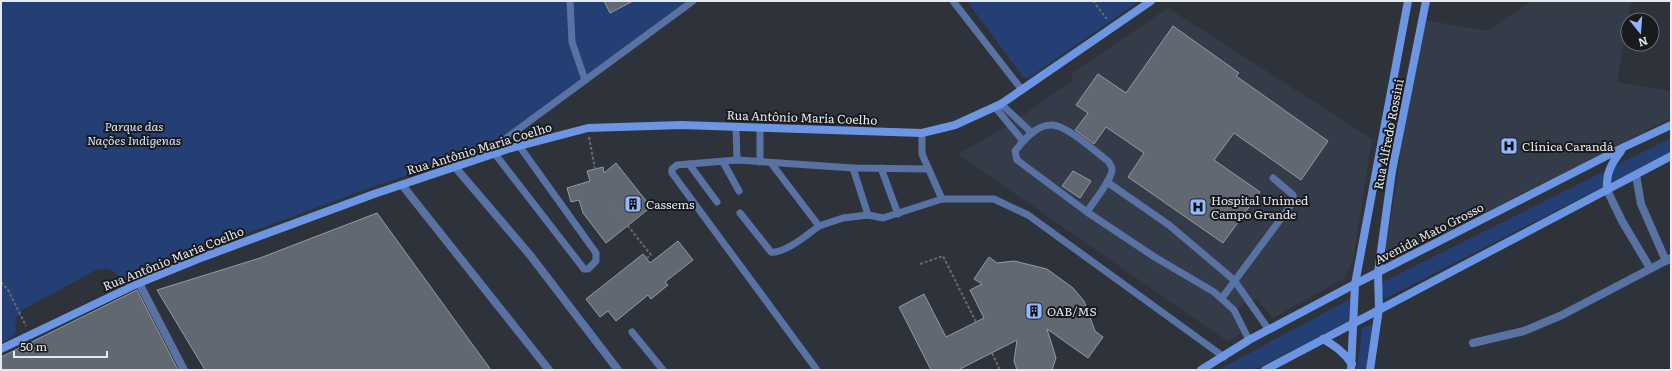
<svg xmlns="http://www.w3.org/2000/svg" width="1672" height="371" viewBox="0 0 1672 371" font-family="Literata,serif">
<rect width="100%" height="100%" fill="#2e333b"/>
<g fill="#353c49">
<path d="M1531,1H1631L1617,82L1671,91V118L1383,265L1398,174L1418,19L1489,31Z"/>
<path d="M1168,8L1372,139L1353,261L1343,279L1273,318L1257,299L1248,301L1231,312L1241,334L1227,341L958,154L1009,125L1073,80L1071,74Z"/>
</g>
<g fill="#233f73">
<path d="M1,1H691L485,150L372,187L186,256L128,281H123L116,273L107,268L96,270L24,309L15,319C17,336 18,334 1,343Z"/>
<path d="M967,1H1139L1030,77L1024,78Z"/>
<path d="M1671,138V152L1384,299L1381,283Z"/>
<path d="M1350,299L1349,321L1254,370H1218Z"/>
<path d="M1373,324L1367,370H1357L1362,328Z"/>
</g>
<g fill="#626871" stroke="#949aa4">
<path d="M604,1H633L610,13Z"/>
<path d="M1173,26L1239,73L1236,76L1328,141L1301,180L1234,133L1214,160L1260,192L1223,243L1128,177L1144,153L1106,127L1094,144L1075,130L1088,113L1076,105L1098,74L1126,93Z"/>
<path d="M616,163L651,207L606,243L583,213L579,200L571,202L567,188L590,181L587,171L603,167L604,173Z"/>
<path d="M1073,171L1091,181L1080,198L1062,186Z"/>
<path d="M377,213L491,370H205L157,290L260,258Z"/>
<path d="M678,241L693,260L665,282L668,285L651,299L648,295L616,321L608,311L600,317L586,299L643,254L650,263Z"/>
<path d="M989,257L997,263L1014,261L1047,269L1073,288L1084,301L1095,331L1103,337L1088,358L1047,329L1056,358L1052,370H1017L1014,361L1017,340L958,370H931L899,307L924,294L946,337L984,318L970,290L982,284L974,279Z"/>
<path d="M137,290L178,370H1V357Z"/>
</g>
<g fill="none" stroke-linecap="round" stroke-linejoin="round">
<g stroke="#666b72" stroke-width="2" stroke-dasharray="3 2" stroke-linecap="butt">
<path d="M1093,1L1107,19"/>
<path d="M589,137L595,169"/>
<path d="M612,206L651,255L647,258"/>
<path d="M920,264L943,256L976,322"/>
<path d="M1,282L8,290L26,326"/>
<path d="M992,353L1000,370"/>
</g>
<g stroke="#5873a3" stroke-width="7">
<path d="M570,1L572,42L585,80"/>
<path d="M953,1L1022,90"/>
<path d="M1001,104L1032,133"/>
<path d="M995,107L1023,141"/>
<path d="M736,127L737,160"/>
<path d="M760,128V162"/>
<path d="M922,133V154L942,199H994L1028,215L1224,357"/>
<path d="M495,154L584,269H588L596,261V253L520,147"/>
<path d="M482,156L693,1"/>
<path d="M723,162L739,191"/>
<path d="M771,163L819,226L843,218L868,215L883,218L942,199"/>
<path d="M689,164L717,202"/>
<path d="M853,168L868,215"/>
<path d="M881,168L898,214"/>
<path d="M1107,182L1169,225L1234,280L1269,330"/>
<path d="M1087,212C1093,202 1111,181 1112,170C1112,166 1110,164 1108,161C1094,151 1067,125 1051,125C1036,125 1023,141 1015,151L1017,160L1087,212L1153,256L1214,292L1234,310L1249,340"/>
<path d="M740,213L771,252C785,254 808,234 819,226"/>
<path d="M1222,298L1294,201L1293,195L1273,178"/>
<path d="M632,332L663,370"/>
<path d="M817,370L672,173V169L677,165L737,160L853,168L927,169"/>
</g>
<g stroke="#5873a3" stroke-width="8">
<path d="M455,167L530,255L618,370"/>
<path d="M1636,175L1641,204L1666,261"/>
<path d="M402,185L549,370"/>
<path d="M1607,190L1622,221L1650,268"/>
<path d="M139,283L184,370"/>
<path d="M1473,343L1524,331L1562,315L1671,258"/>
</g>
<g stroke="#6c96e3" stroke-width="8">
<path d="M1607,190C1606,173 1611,164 1621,151"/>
<path d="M1323,339C1335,346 1344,352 1352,364"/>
<path d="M1,349L139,283L198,259L374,194L508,149L588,128L681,125L922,133L955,125L1001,104L1151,1"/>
<path d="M1201,370L1249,340L1355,284L1624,147L1671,125"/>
<path d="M1265,370L1671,156"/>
<path d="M1351,370L1355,284L1408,1"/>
<path d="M1370,370L1379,309L1378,273L1392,171L1426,1"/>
</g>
</g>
<defs>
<g id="hospital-square" transform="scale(0.9)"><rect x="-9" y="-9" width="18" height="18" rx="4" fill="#91b8fd" stroke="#181a1e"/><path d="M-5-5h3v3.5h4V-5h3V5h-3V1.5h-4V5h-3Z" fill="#111"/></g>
<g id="building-square" transform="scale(0.9)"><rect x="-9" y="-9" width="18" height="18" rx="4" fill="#91b8fd" stroke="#181a1e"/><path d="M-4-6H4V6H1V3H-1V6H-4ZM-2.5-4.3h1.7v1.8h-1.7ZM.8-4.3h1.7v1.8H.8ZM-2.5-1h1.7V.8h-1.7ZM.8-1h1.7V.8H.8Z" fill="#111"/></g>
</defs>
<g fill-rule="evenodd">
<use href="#hospital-square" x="1509" y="146"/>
<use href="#building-square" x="633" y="204"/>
<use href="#hospital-square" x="1198" y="207"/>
<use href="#building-square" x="1034" y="311"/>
</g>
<g text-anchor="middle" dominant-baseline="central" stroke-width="4" stroke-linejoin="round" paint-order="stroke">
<g font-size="12" fill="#e6e9ee" stroke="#181a1e">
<text transform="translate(802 117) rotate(2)">Rua Antônio Maria Coelho</text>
<text transform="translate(1388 134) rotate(-79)">Rua Alfredo Rossini</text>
<text transform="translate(479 148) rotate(-17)">Rua Antônio Maria Coelho</text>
<text transform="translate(1429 233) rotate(-27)">Avenida Mato Grosso</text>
<text transform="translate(173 258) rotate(-22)">Rua Antônio Maria Coelho</text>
</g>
<g font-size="12" font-style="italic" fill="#d5e1f5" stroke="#181a1e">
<text x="134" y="126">Parque das<tspan x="134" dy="14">Nações Indígenas</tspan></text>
</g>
<g font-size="12" fill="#e6e9ee" stroke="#181a1e" text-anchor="start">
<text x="1522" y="146">Clínica Carandá</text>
<text x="1211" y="200">Hospital Unimed<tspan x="1211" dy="14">Campo Grande</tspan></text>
<text x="646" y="204">Cassems</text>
<text x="1047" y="311">OAB/MS</text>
</g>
</g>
<rect width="1672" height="371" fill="none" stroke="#e6e9ee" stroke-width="4"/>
<g transform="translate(1640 32) rotate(163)"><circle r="19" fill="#181a1e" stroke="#6a6d71"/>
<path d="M0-3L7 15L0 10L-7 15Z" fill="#91b8fd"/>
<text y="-6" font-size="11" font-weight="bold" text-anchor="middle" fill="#e6e9ee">N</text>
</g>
<path d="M14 351v6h93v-6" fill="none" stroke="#e6e9ee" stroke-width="2"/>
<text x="20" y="351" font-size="12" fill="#e6e9ee" stroke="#181a1e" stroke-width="3" paint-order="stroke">50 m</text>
</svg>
